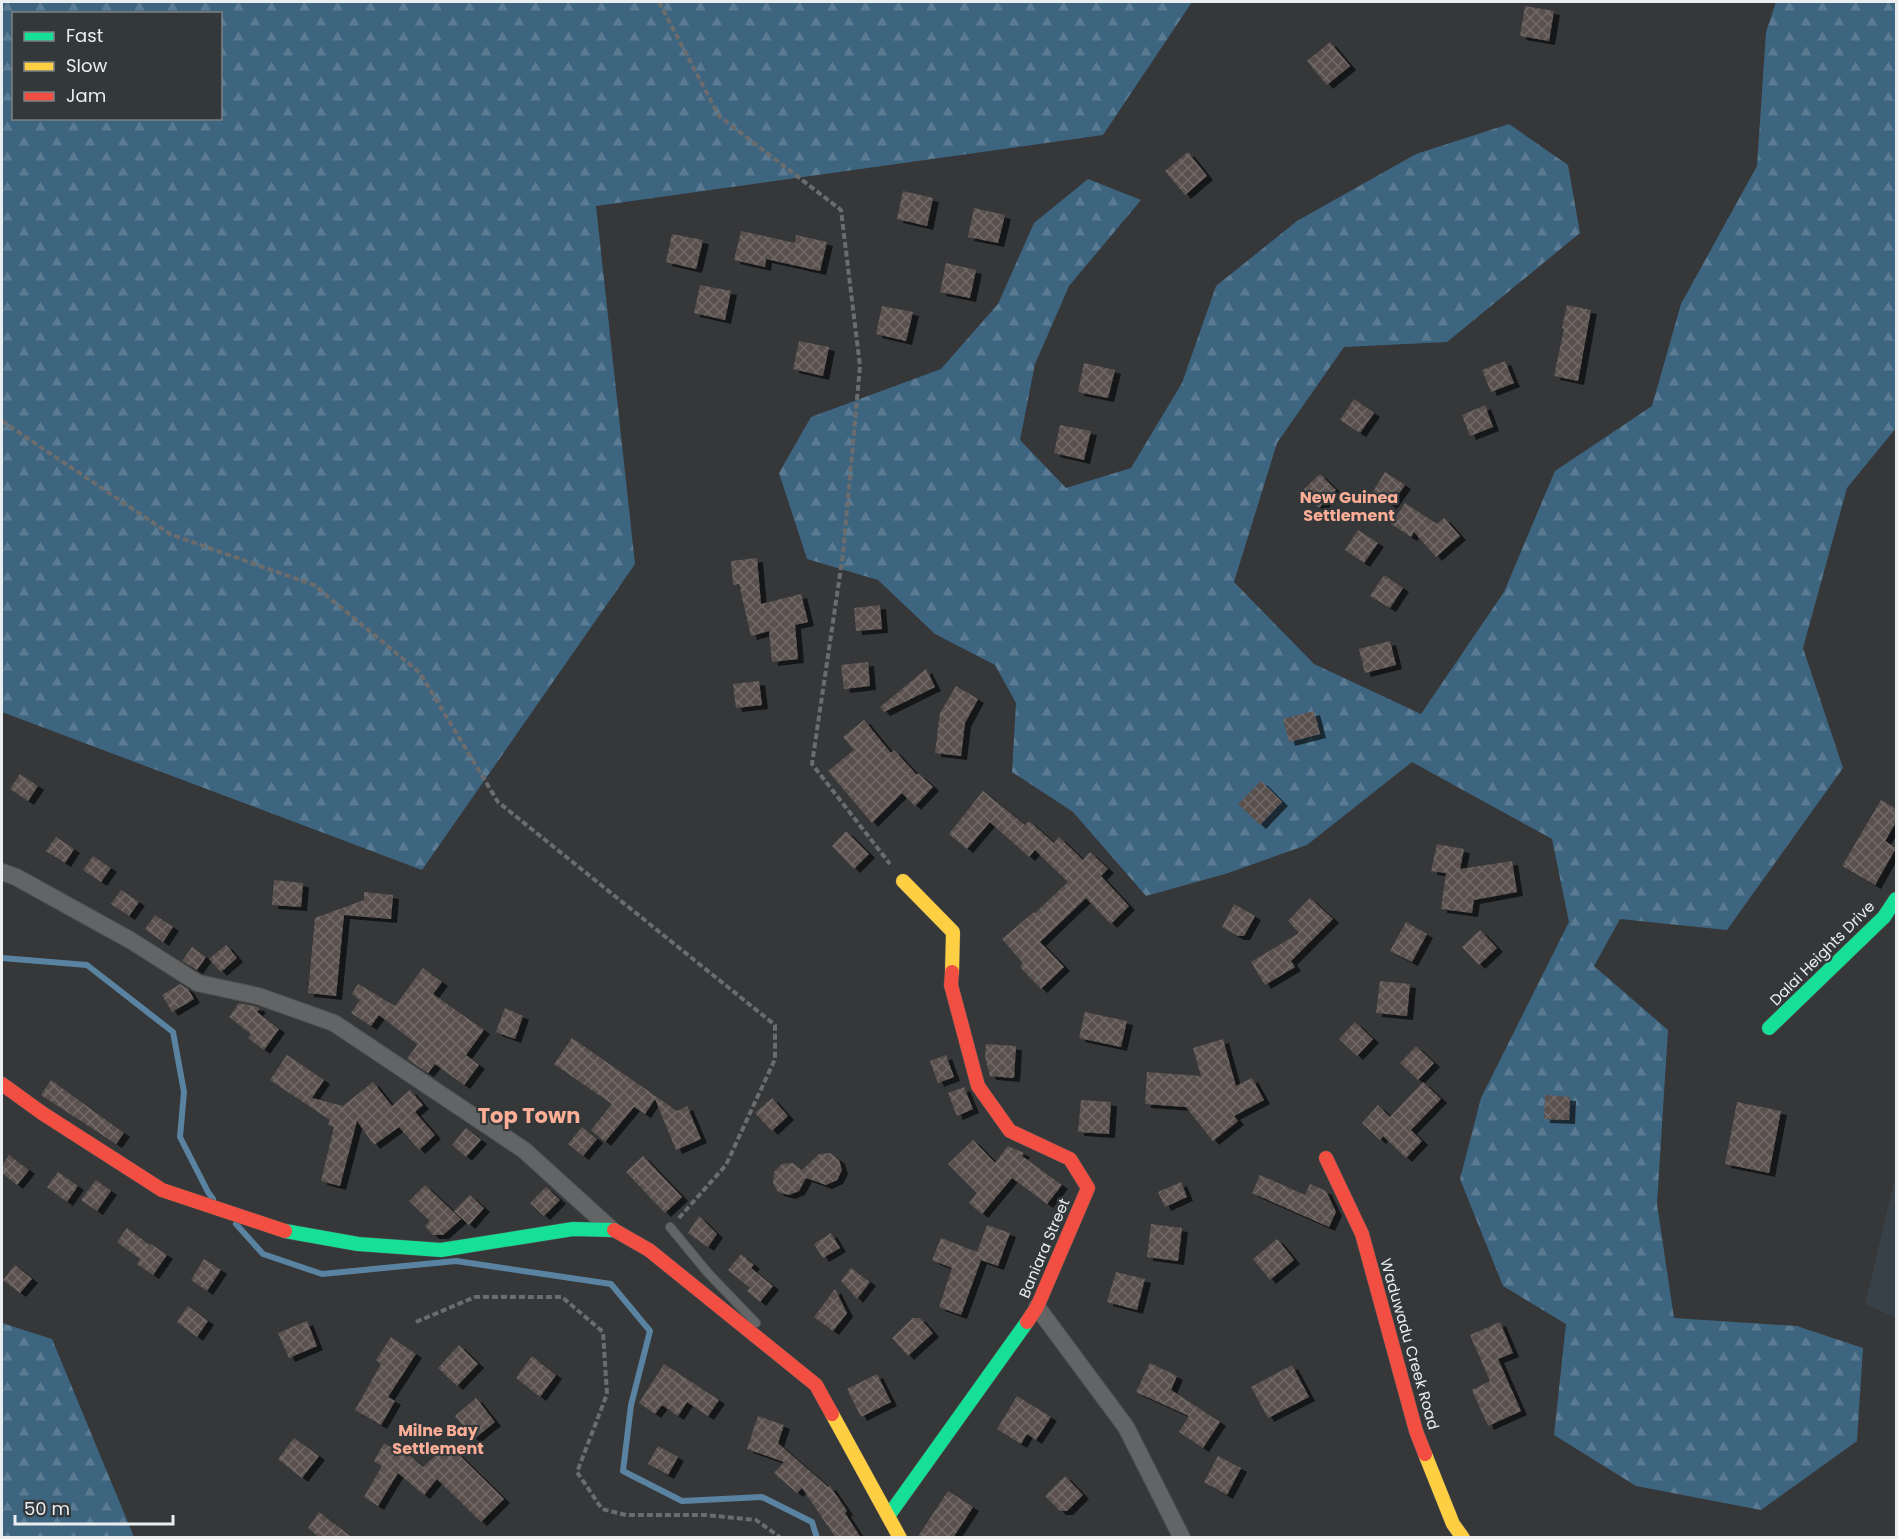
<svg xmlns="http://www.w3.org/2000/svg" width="1898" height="1539" viewBox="0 0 1898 1539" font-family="Poppins,sans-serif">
<defs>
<pattern id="forest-firs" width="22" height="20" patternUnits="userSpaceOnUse" patternTransform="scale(1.5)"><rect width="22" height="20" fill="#3e6580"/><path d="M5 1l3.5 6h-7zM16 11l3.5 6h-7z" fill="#5a7b92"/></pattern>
<pattern id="building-cross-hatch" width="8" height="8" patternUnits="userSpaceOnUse" patternTransform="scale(1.5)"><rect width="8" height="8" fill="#5a514f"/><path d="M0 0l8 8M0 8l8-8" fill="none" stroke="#726a69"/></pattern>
<filter id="shadow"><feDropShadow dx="6" dy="4" stdDeviation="0" flood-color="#0009"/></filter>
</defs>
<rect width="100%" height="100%" fill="#353739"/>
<path fill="#384148" d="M1896,1174V1318L1865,1304Z"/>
<g fill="url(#forest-firs)" fill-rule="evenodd">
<path d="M2,2H1192L1103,135L596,206L635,564L422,870L2,712ZM14,14H220V118H14Z"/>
<path d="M1776,2H1896V428L1847,488L1803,648L1843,768L1727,930L1620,919L1594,966L1668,1030L1657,1204L1674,1318L1797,1326L1863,1348L1857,1441L1761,1510L1636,1486L1554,1435L1566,1324L1503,1286L1460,1179L1481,1098L1569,922L1552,839L1412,762L1307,845L1225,874L1146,896L1073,812L1012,772L1016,703L995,665L935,634L878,580L807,559L779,473L811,417L941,369L998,304L1034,223L1088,179L1141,200L1069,286L1035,364L1020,440L1066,488L1131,468L1182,383L1216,286L1297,221L1416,154L1509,124L1568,165L1580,233L1447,342L1344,347L1277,443L1234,582L1314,664L1421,714L1504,592L1555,471L1652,406L1681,304L1757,166L1766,32Z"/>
<path d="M2,1323L52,1339L134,1537H2Z"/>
</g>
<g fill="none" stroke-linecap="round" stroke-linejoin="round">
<g stroke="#5983a1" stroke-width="6">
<path d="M2,958L87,965L173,1032L184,1092L180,1137L208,1192L213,1199"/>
<path d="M236,1224L263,1254L322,1274L456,1261L611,1284L650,1331L631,1405L623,1471L682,1501L762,1497L812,1522L817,1538"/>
</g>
</g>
<g fill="url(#building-cross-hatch)" filter="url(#shadow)">
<path d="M1525,6L1554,11L1549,41L1520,36Z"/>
<path d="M1330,42L1350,66L1327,85L1307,61Z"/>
<path d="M1188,152L1207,176L1185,195L1165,171Z"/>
<path d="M903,191L933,198L927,226L897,219Z"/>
<path d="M974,208L1005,215L998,243L968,237Z"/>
<path d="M741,231L795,243L796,235L827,242L820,271L766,259L765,267L734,260Z"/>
<path d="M672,234L703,240L696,269L666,262Z"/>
<path d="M946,263L976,270L970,298L940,292Z"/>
<path d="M700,285L731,291L725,320L694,313Z"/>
<path d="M1567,305L1591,310L1578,381L1554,376L1564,329L1562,328Z"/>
<path d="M882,306L913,312L906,341L876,334Z"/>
<path d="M799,341L829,347L823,376L793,369Z"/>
<path d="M1505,361L1514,383L1491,392L1482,370Z"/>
<path d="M1084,363L1115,370L1108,398L1078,392Z"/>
<path d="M1354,399L1374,413L1360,433L1340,420Z"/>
<path d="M1485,405L1493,427L1470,436L1462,415Z"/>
<path d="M1060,425L1091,431L1084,460L1054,453Z"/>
<path d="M1385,472L1405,485L1391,505L1372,493Z"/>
<path d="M1320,474L1336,490L1319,508L1302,491Z"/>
<path d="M1405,503L1437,524L1444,518L1460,536L1436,557L1414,532L1411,537L1391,524Z"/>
<path d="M1358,530L1378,543L1364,563L1345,550Z"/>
<path d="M757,558L761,604L801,594L808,622L795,625L798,659L772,662L769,631L751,636L739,584L733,585L731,561Z"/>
<path d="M1384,575L1403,588L1390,608L1370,596Z"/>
<path d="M880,605L882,629L856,631L854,608Z"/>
<path d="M1390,641L1396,665L1365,673L1359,649Z"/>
<path d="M868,662L870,686L844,689L841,665Z"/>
<path d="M926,669L935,687L884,712L880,707Z"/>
<path d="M759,681L762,705L736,708L733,684Z"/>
<path d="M956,686L978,699L965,723L961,756L935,753L940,713Z"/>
<path d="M1314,711L1320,734L1289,742L1283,719Z"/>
<path d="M864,720L891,753L894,750L916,774H919L933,787L915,806L902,793L872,823L828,771L854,750L843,737Z"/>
<path d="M20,774L38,786L28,801L10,789Z"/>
<path d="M1261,781L1282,802L1260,825L1238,804Z"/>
<path d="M983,791L1025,825L1029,821L1054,843L1059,837L1083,860L1090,852L1108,869L1101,876L1129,906L1111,924L1086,898L1040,942L1064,967L1041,989L1020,967L1023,963L1002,939L1034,912L1035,913L1068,882L1035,850L1029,857L990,822L967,849L949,834Z"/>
<path d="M1881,800L1896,809V822L1885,841L1896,848L1875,885L1842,866Z"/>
<path d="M846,831L869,854L854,869L832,846Z"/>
<path d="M56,837L74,849L65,863L46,851Z"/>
<path d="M1437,844L1464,849L1460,869L1512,861L1517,892L1474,900L1472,913L1441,909L1446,873L1431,871Z"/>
<path d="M93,856L111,868L101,882L83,870Z"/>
<path d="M274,880L303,883L301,907L272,905Z"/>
<path d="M121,890L139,902L129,916L111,904Z"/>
<path d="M364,892L393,895L391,919L344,915L336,996L308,993L315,918L364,900Z"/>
<path d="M1310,898L1333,919L1291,961L1295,967L1265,985L1251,962L1299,933L1288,921Z"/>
<path d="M1234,904L1255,916L1244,936H1238L1222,927Z"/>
<path d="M155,915L173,927L163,942L145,929Z"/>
<path d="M1406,922L1427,934L1412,962L1390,951Z"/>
<path d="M1480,930L1497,948L1479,965L1462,947Z"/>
<path d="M226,945L237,958L221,972L209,959Z"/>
<path d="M192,947L206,957L197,970L182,961Z"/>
<path d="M423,968L442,982L433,994L484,1030L466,1055L479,1065L464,1085L435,1064L428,1073L407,1059L417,1045V1044L379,1015L371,1026L351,1013L360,1000L352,994L358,984L395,1006Z"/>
<path d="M1380,981L1410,984L1407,1016L1376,1013Z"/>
<path d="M180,984L188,989L194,999L172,1012L162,995Z"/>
<path d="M239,1003L258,1007L260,1009L257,1012L279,1029L264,1050L248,1038L251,1034L229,1017Z"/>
<path d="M505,1008L523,1016L515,1039L496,1032Z"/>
<path d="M1085,1012L1127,1021L1121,1047L1079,1038Z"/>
<path d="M1355,1022L1373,1039L1357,1056L1339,1039Z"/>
<path d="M572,1038L677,1111L687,1106L701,1139L676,1150L655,1099L645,1114L634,1107L605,1142L591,1130L612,1104L554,1064Z"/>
<path d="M1223,1039L1236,1086L1252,1078L1264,1100L1234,1116L1238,1121L1213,1141L1186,1107L1145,1104L1147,1072L1201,1076L1193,1048Z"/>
<path d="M986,1044L1016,1046L1014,1078L990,1076L985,1057Z"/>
<path d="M1416,1046L1434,1063L1418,1080L1400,1063Z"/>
<path d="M287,1055L324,1080L312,1098L343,1106L373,1082L392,1106L410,1090L423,1105L415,1112L435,1135L419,1150L399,1127L374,1145L357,1121L340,1186L321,1181L334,1127L328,1125L330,1120L270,1080Z"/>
<path d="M946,1055L954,1077L938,1083L930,1061Z"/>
<path d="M51,1080L124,1133L116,1144L41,1095Z"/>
<path d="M1423,1082L1441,1099L1411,1130L1422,1141L1406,1158L1383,1136L1380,1140L1362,1123L1378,1105L1390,1117Z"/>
<path d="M964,1087L973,1109L957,1116L948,1093Z"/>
<path d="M1545,1095L1570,1097L1569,1120L1544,1119Z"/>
<path d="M772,1098L788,1116L772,1131L755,1113Z"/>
<path d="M1081,1100L1111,1102L1109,1134L1078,1132Z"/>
<path d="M1737,1102L1781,1111L1769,1173L1725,1164Z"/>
<path d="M582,1127L597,1139L583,1156L568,1144Z"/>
<path d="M466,1128L481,1140L466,1157L452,1145Z"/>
<path d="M973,1140L995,1163L1008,1146L1024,1153L1022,1156L1062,1185L1047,1204L1012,1178L982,1214L969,1203L977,1193L948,1164Z"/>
<path d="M830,1153L839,1160L842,1170L837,1180L826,1185L806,1178L799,1191L789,1195L778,1192L773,1183L774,1172L782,1164L793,1163L802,1170L819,1154Z"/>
<path d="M9,1155L29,1170L17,1185L2,1173V1166Z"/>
<path d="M643,1156L682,1197L665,1213L626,1172Z"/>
<path d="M58,1172L78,1186L67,1202L47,1187Z"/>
<path d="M1260,1175L1305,1195L1310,1184L1326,1191L1336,1212L1329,1227L1252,1193Z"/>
<path d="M96,1180L111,1191L97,1211L81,1200Z"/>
<path d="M1181,1182L1187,1197L1165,1207L1158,1192Z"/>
<path d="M425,1185L461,1219L443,1235H433L425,1226L430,1221L409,1201Z"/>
<path d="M546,1187L560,1200L544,1216L530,1203Z"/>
<path d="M470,1195L484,1208L469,1225L454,1211Z"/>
<path d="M699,1216L717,1234L708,1247L688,1233Z"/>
<path d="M1151,1224L1182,1228L1178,1261L1147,1257Z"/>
<path d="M987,1225L1010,1233L998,1266L981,1260L961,1315L939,1307L952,1268L932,1260L941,1238L977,1252Z"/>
<path d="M127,1228L150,1245L151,1244L167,1255L153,1275L137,1264L140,1259L117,1242Z"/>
<path d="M831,1233L840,1248L823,1258L814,1244Z"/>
<path d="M1277,1239L1294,1260L1270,1280L1253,1259Z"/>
<path d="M741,1254L754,1265L751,1268L773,1286L760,1302L747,1291L750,1288L728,1270Z"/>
<path d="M204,1259L221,1270L207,1291L191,1280Z"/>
<path d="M15,1265L32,1279L20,1293L3,1280Z"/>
<path d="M851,1268L870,1282L857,1299L841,1281Z"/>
<path d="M1116,1272L1145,1279L1137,1310L1107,1302Z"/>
<path d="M835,1289L847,1313L833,1331L814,1317Z"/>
<path d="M188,1306L208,1321L197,1337L177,1322Z"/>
<path d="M913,1318H920L933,1333L908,1356L892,1338Z"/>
<path d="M307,1321L317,1346L289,1358L278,1333Z"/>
<path d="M1500,1322L1513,1353L1498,1359L1521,1411L1488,1426L1472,1390L1490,1381L1470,1335Z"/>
<path d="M391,1337L416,1354L388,1397L395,1401L381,1425L355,1410L381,1364L376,1360Z"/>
<path d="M459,1345L478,1364L457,1386L438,1368Z"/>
<path d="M532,1356L556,1375L540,1397L516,1378Z"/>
<path d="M1150,1363L1177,1376L1171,1390L1220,1422L1203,1448L1179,1432L1189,1416L1136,1392Z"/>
<path d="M664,1364L719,1400L708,1416L687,1402L678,1416L662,1405L655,1414L639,1403Z"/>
<path d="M1292,1365L1309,1397L1268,1418L1251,1387Z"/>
<path d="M877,1374L891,1402L861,1417L847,1389Z"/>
<path d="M1017,1396L1051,1417L1036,1440L1027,1434L1021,1444L997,1429Z"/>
<path d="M476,1398L495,1422L474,1439L455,1416Z"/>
<path d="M758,1416L784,1425L778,1443L828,1487L830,1486L847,1511L845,1513L861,1538H836L802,1488L797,1493L774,1473L784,1462L747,1449Z"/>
<path d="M294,1438L319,1456L302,1478L278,1459Z"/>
<path d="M384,1443L407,1457L409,1455L423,1467L448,1444L504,1499L481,1522L437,1479L424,1495L398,1473L378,1506L364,1497L382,1466L374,1461Z"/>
<path d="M658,1446L678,1457L668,1475L648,1464Z"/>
<path d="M1218,1456L1241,1468L1227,1495L1204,1482Z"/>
<path d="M1065,1476L1083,1495L1067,1511H1060L1045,1496Z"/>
<path d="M948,1491L973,1507L953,1538H917Z"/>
<path d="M319,1512L353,1538H320L308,1528Z"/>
</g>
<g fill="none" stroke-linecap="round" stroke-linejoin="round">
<g stroke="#535556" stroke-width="10">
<path id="lane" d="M670,1227L708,1273L756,1323"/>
</g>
<g stroke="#535556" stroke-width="18">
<g id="street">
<path d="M2,872L16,877L130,940L198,983L258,996L334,1023L524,1150L611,1229"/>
<path d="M1037,1307L1126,1427L1182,1538"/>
</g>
</g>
<g stroke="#535556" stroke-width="15">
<g id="fast">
<path d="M1769,1028L1884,917L1896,899"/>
<path d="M285,1231L358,1244L441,1250L573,1229L614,1230"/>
<path d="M889,1515L1027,1322"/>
</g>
</g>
<g stroke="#535556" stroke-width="15">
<g id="slow">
<path d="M903,881L953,932L952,972"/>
<path d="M832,1414L900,1538"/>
<path d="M1425,1454L1453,1524L1463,1538"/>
</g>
</g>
<g stroke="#535556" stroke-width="15">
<g id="jam">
<path d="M952,972L951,985L978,1086L1010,1131L1070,1159L1088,1188L1037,1307L1027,1322"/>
<path d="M2,1084L42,1113L162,1190L285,1231"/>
<path d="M1326,1158L1362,1234L1416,1431L1425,1454"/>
<path d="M614,1230L649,1250L816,1385L832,1414"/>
</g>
</g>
<g stroke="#6b6c6d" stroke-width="4" stroke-dasharray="6 3" stroke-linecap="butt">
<path d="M659,2L719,116L841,210L860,366L843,554L812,764L890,864"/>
<path d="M2,421L170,534L314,585L420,673L498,802L775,1025V1059L726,1165L678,1219"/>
<path d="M416,1322L475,1297H562L603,1332L607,1394L577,1472L602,1509L626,1515H706L756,1520L781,1538"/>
</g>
<use href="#lane" stroke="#626465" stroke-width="8"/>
<use href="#street" stroke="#626465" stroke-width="16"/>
<use href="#fast" stroke="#16e098" stroke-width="14"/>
<use href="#slow" stroke="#ffcf43" stroke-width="14"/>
<use href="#jam" stroke="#f24e42" stroke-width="14"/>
</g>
<g text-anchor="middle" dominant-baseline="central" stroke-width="4.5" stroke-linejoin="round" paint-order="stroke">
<g font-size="15" fill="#ebeef0" stroke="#33383b">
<text transform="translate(1822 953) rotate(-45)">Dalai Heights Drive</text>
<text transform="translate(1044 1248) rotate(-67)">Baniara Street</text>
<text transform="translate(1410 1344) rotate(74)">Waduwadu Creek Road</text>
</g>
<g font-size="16" font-weight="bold" fill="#feae97" stroke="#33383b">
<text x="1349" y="497">New Guinea<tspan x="1349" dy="18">Settlement</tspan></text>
<text x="438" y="1430">Milne Bay<tspan x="438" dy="18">Settlement</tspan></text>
</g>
<g font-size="21" font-weight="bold" fill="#feae97" stroke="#33383b">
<text x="529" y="1115">Top Town</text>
</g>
</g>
<rect width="1898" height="1539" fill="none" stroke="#ebeef0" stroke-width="6"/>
<rect x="12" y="12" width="210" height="108" fill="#33383b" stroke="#7d8183" stroke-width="1.5"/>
<rect x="24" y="32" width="30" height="9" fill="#16e098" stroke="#7d8183" stroke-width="1.5"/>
<text x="66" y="42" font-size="18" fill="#ebeef0">Fast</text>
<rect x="24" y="62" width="30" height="9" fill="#ffcf43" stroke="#7d8183" stroke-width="1.5"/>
<text x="66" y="72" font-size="18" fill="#ebeef0">Slow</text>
<rect x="24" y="92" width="30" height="9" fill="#f24e42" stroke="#7d8183" stroke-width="1.5"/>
<text x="66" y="102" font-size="18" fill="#ebeef0">Jam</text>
<path d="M15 1515v9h158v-9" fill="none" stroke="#ebeef0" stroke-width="3"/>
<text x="24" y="1515" font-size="18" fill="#ebeef0" stroke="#33383b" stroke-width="4.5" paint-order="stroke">50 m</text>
</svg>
